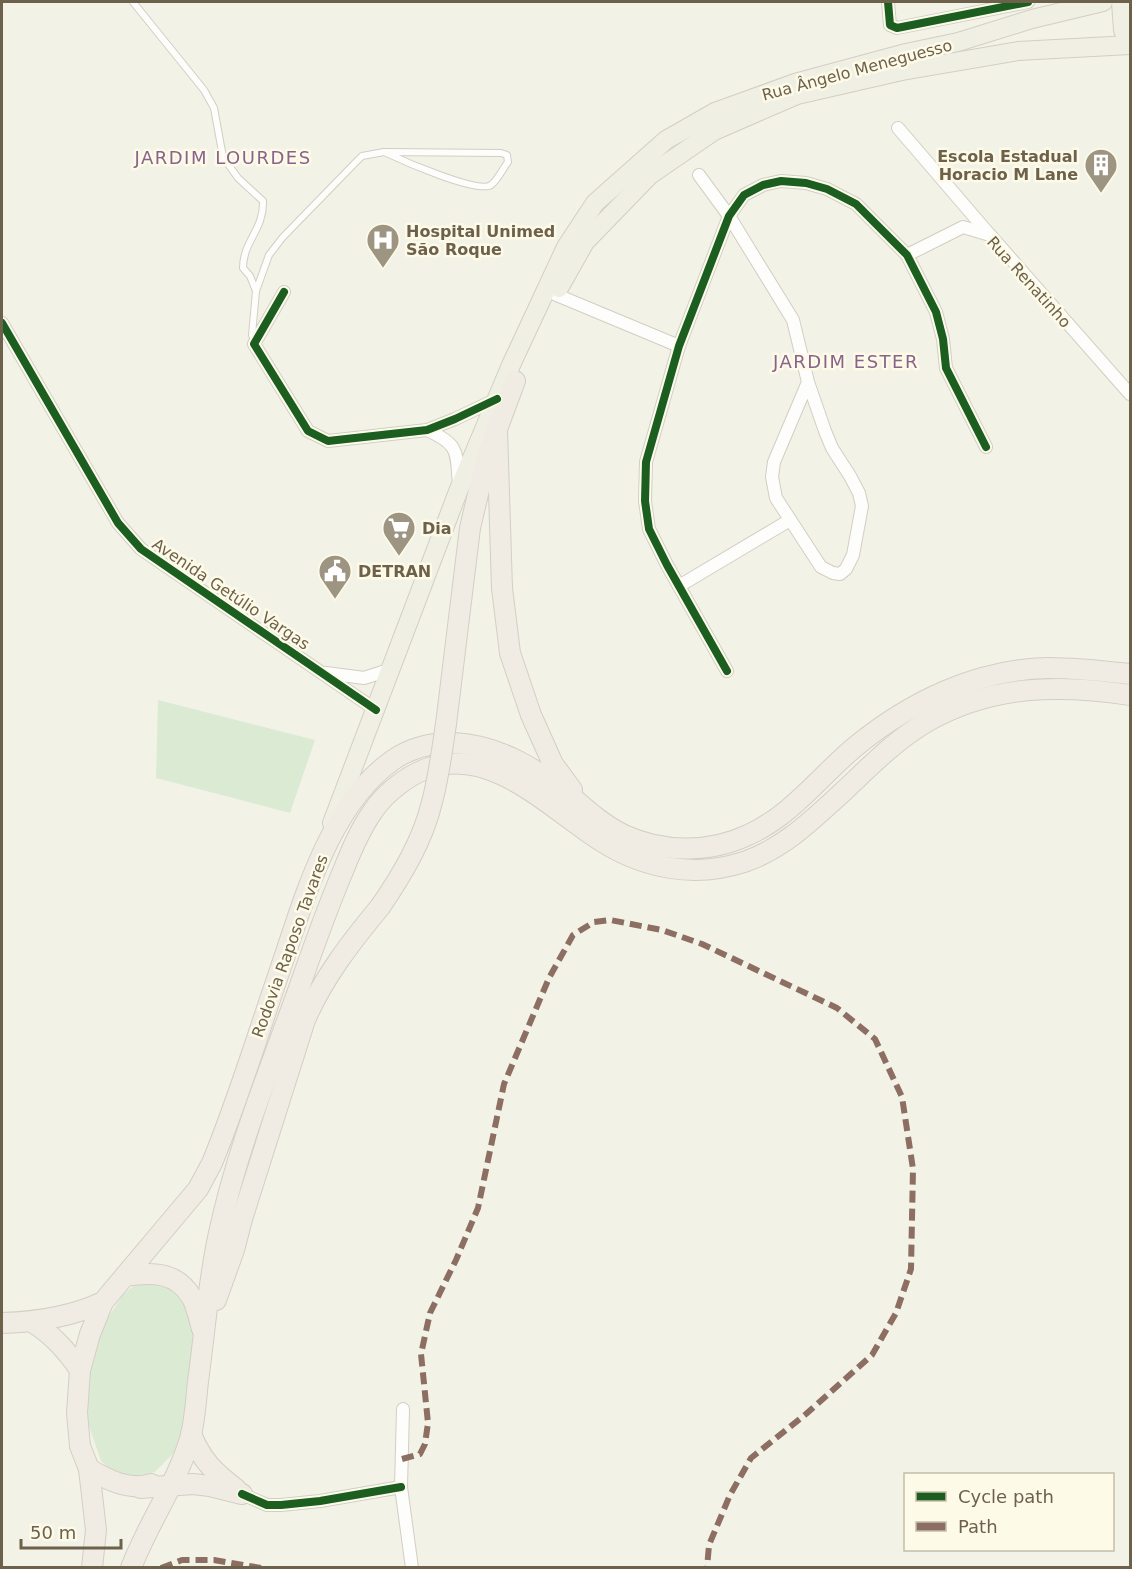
<svg xmlns="http://www.w3.org/2000/svg" width="1132" height="1569" viewBox="0 0 1132 1569" font-family="'DejaVu Sans',sans-serif">
<rect width="100%" height="100%" fill="#f3f2e7"/>
<g fill="#dbebd3">
<path d="M158,700L315,740L290,813L156,778Z"/>
<path d="M138,1282L174,1285L188,1307L196,1339L187,1424L173,1454L155,1472L131,1477L112,1471L101,1461L87,1420L89,1364L104,1324L122,1296Z"/>
</g>
<g fill="none" stroke-linecap="round" stroke-linejoin="round">
<g stroke="#d2cec3" stroke-width="8">
<g id="service">
<path d="M133,2L204,90L214,108L223,157L238,178L263,201C264,230 243,241 243,268L250,276L256,291"/>
<path d="M384,152L501,153L507,155L508,162C503,168 498,180 491,185C478,194 401,160 384,152Z"/>
<path d="M254,342L252,335L256,291L269,255L283,237L356,162L362,156L384,152"/>
</g>
</g>
<g stroke="#d2cec3" stroke-width="14">
<g id="minor">
<path d="M888,2L890,25L897,28L1028,2"/>
<path d="M898,128L989,234"/>
<path d="M699,175L729,216L793,320L808,382L825,431L832,448L850,476L859,493L862,506L853,555L846,569L840,574L833,573L821,567L776,498L772,477L774,462L808,382"/>
<path d="M907,255L963,227L990,235L1130,394"/>
<path d="M547,291L679,346"/>
<path d="M284,292L254,344L308,431L328,441L427,430L455,419L497,399"/>
<path d="M2,323L118,523L141,549L376,710"/>
<path d="M427,430C460,445 456,451 459,485"/>
<path d="M679,586L790,520"/>
<path d="M727,671L667,565L649,529L645,501L646,462L679,346L729,216L744,195L763,185L781,181L806,183L827,189L856,204L907,255L936,312L943,339L946,368L986,447"/>
<path d="M326,673L364,678L392,669"/>
<path d="M403,1409L401,1487L412,1568"/>
<path d="M242,1494L267,1505H281L320,1501L401,1487"/>
</g>
</g>
<g stroke="#d3cec5" stroke-width="20">
<g id="primary">
<path d="M1121,2L1123,30L1129,45"/>
<path d="M559,288L585,242L650,175L714,131L797,95L902,71L1018,51L1130,45"/>
<path d="M332,823L459,489L511,365L566,247L595,203L666,140L715,112L795,83L906,53L958,42L1032,19L1103,2"/>
</g>
</g>
<g stroke="#d3cec5" stroke-width="22">
<g id="trunk">
<path d="M497,430L502,588L510,653L531,715L553,764L572,790"/>
<path d="M446,724L470,528L487,456L515,381"/>
<path d="M125,1276C151,1272 177,1271 192,1298C197,1307 199,1319 202,1329"/>
<path d="M216,1300L234,1250L242,1219L305,1020C323,978 351,942 380,907"/>
<path d="M32,1322C53,1335 66,1350 80,1370"/>
<path d="M2,1323C37,1322 71,1317 103,1302"/>
<path d="M191,1434C202,1461 214,1472 236,1489"/>
<path d="M89,1469C108,1480 129,1491 151,1484"/>
<path d="M140,1488L193,1484L210,1486L242,1494"/>
<path d="M92,1568L96,1530L89,1469L80,1446L77,1413L80,1370L90,1334L103,1302L198,1189L212,1163C238,1100 258,1034 280,970C304,900 329,805 393,760C410,748 433,742 453,743C500,745 538,770 573,798C589,812 605,826 624,835C663,853 710,853 748,835C791,816 821,775 856,746C910,702 977,669 1048,668C1075,668 1103,671 1130,674"/>
<path d="M131,1568C148,1523 176,1485 190,1439C195,1421 196,1400 198,1381C205,1332 208,1282 219,1233C237,1149 270,1069 299,988C313,948 327,909 343,871C351,851 360,829 373,811C385,793 410,773 432,767C495,748 553,811 601,841C645,869 695,878 744,862C785,848 814,818 845,790C871,765 897,739 928,721C992,685 1060,684 1130,695"/>
</g>
</g>
<use href="#service" stroke="#fdfdfb" stroke-width="6"/>
<use href="#minor" stroke="#fdfdfb" stroke-width="12"/>
<use href="#primary" stroke="#f0efe4" stroke-width="18"/>
<use href="#trunk" stroke="#f0ece4" stroke-width="20"/>
<g stroke="#d3cec5" stroke-width="22" stroke-linecap="butt">
<path id="trunk-bridge" d="M380,907C402,875 423,840 432,802C439,776 442,750 446,724"/>
</g>
<use href="#trunk-bridge" stroke="#f0ece4" stroke-width="20"/>
<g stroke="#8d6e63" stroke-width="6" stroke-dasharray="12 6" stroke-linecap="butt">
<path d="M402,1459L420,1454L425,1444L428,1423L421,1354L430,1313L456,1260L478,1208L504,1084L549,978L573,935L594,922L610,920L662,930L702,944L837,1008L875,1039L902,1097L913,1169L911,1269L896,1313L872,1355L806,1414L751,1458L730,1495L709,1545L707,1568"/>
<path d="M161,1568L182,1560H214L261,1568"/>
</g>
<g stroke="#fdfae7" stroke-width="11">
<g id="cycleway">
<path d="M888,2L890,25L897,28L1028,2"/>
<path d="M284,292L254,344L308,431L328,441L427,430L455,419L497,399"/>
<path d="M2,323L118,523L141,549L376,710"/>
<path d="M727,671L667,565L649,529L645,501L646,462L679,346L729,216L744,195L763,185L781,181L806,183L827,189L856,204L907,255L936,312L943,339L946,368L986,447"/>
<path d="M242,1494L267,1505H281L320,1501L401,1487"/>
</g>
</g>
<use href="#cycleway" stroke="#1b5e20" stroke-width="8"/>
</g>
<defs>
<g id="building-pin" transform="scale(1.725)"><path d="M0 17L-7.5 6A9.5 9.5 0 1 1 7.5 6Z" fill="#9d9482" stroke="#fdfae7"/><path d="M-4-6H4V6H1V3H-1V6H-4ZM-2.5-4.3h1.7v1.8h-1.7ZM.8-4.3h1.7v1.8H.8ZM-2.5-1h1.7V.8h-1.7ZM.8-1h1.7V.8H.8Z" fill="#fff"/></g>
<g id="hospital-pin" transform="scale(1.725)"><path d="M0 17L-7.5 6A9.5 9.5 0 1 1 7.5 6Z" fill="#9d9482" stroke="#fdfae7"/><path d="M-5-5h3v3.5h4V-5h3V5h-3V1.5h-4V5h-3Z" fill="#fff"/></g>
<g id="supermarket-pin" transform="scale(1.725)"><path d="M0 17L-7.5 6A9.5 9.5 0 1 1 7.5 6Z" fill="#9d9482" stroke="#fdfae7"/><path d="M-6-5.5h2.5l.6 2H6L4.5 2H-2.5L-4.4-4H-6ZM-1.5 3.2a1.3 1.3 0 1 0 .1 0ZM3 3.2a1.3 1.3 0 1 0 .1 0Z" fill="#fff"/></g>
<g id="civic-pin" transform="scale(1.725)"><path d="M0 17L-7.5 6A9.5 9.5 0 1 1 7.5 6Z" fill="#9d9482" stroke="#fdfae7"/><path d="M-.6-6.5H3V-4.5H.6V-3L4-1V1h2V6H-6V1h2V-1L-.6-3ZM-1.2 2.5V6h2.4V2.5Z" fill="#fff"/></g>
</defs>
<g fill-rule="evenodd">
<use href="#building-pin" x="1101" y="165"/>
<use href="#hospital-pin" x="383" y="240"/>
<use href="#supermarket-pin" x="399" y="528"/>
<use href="#civic-pin" x="335" y="571"/>
</g>
<g text-anchor="middle" dominant-baseline="central" stroke-width="5" stroke-linejoin="round" paint-order="stroke">
<g font-size="16" fill="#6e614b" stroke="#fdfae7">
<text transform="translate(857 70) rotate(-15)">Rua Ângelo Meneguesso</text>
<text transform="translate(1029 282) rotate(48)">Rua Renatinho</text>
<text transform="translate(231 594) rotate(34)">Avenida Getúlio Vargas</text>
<text transform="translate(290 946) rotate(-70)">Rodovia Raposo Tavares</text>
</g>
<g font-size="16" font-weight="bold" fill="#6e614b" stroke="#fdfae7" text-anchor="start">
<text x="1078" y="156" text-anchor="end">Escola Estadual<tspan x="1078" dy="18">Horacio M Lane</tspan></text>
<text x="406" y="231">Hospital Unimed<tspan x="406" dy="18">São Roque</tspan></text>
<text x="422" y="528">Dia</text>
<text x="358" y="571">DETRAN</text>
</g>
<g font-size="18" letter-spacing="1.5" fill="#88638b" stroke="#fdfae7">
<text x="223" y="157">JARDIM LOURDES</text>
<text x="846" y="361">JARDIM ESTER</text>
</g>
</g>
<rect width="1132" height="1569" fill="none" stroke="#6e614b" stroke-width="6"/>
<rect x="904" y="1473" width="210" height="78" fill="#fdfae7" stroke="#c4bda9" stroke-width="1.5"/>
<rect x="916" y="1492" width="30" height="9" fill="#1b5e20" stroke="#c4bda9" stroke-width="1.5"/>
<text x="958" y="1503" font-size="18" fill="#6e614b">Cycle path</text>
<rect x="916" y="1522" width="30" height="9" fill="#8d6e63" stroke="#c4bda9" stroke-width="1.5"/>
<text x="958" y="1533" font-size="18" fill="#6e614b">Path</text>
<path d="M21 1539v9h100v-9" fill="none" stroke="#6e614b" stroke-width="3"/>
<text x="30" y="1539" font-size="18" fill="#6e614b" stroke="#fdfae7" stroke-width="4.5" paint-order="stroke">50 m</text>
</svg>
